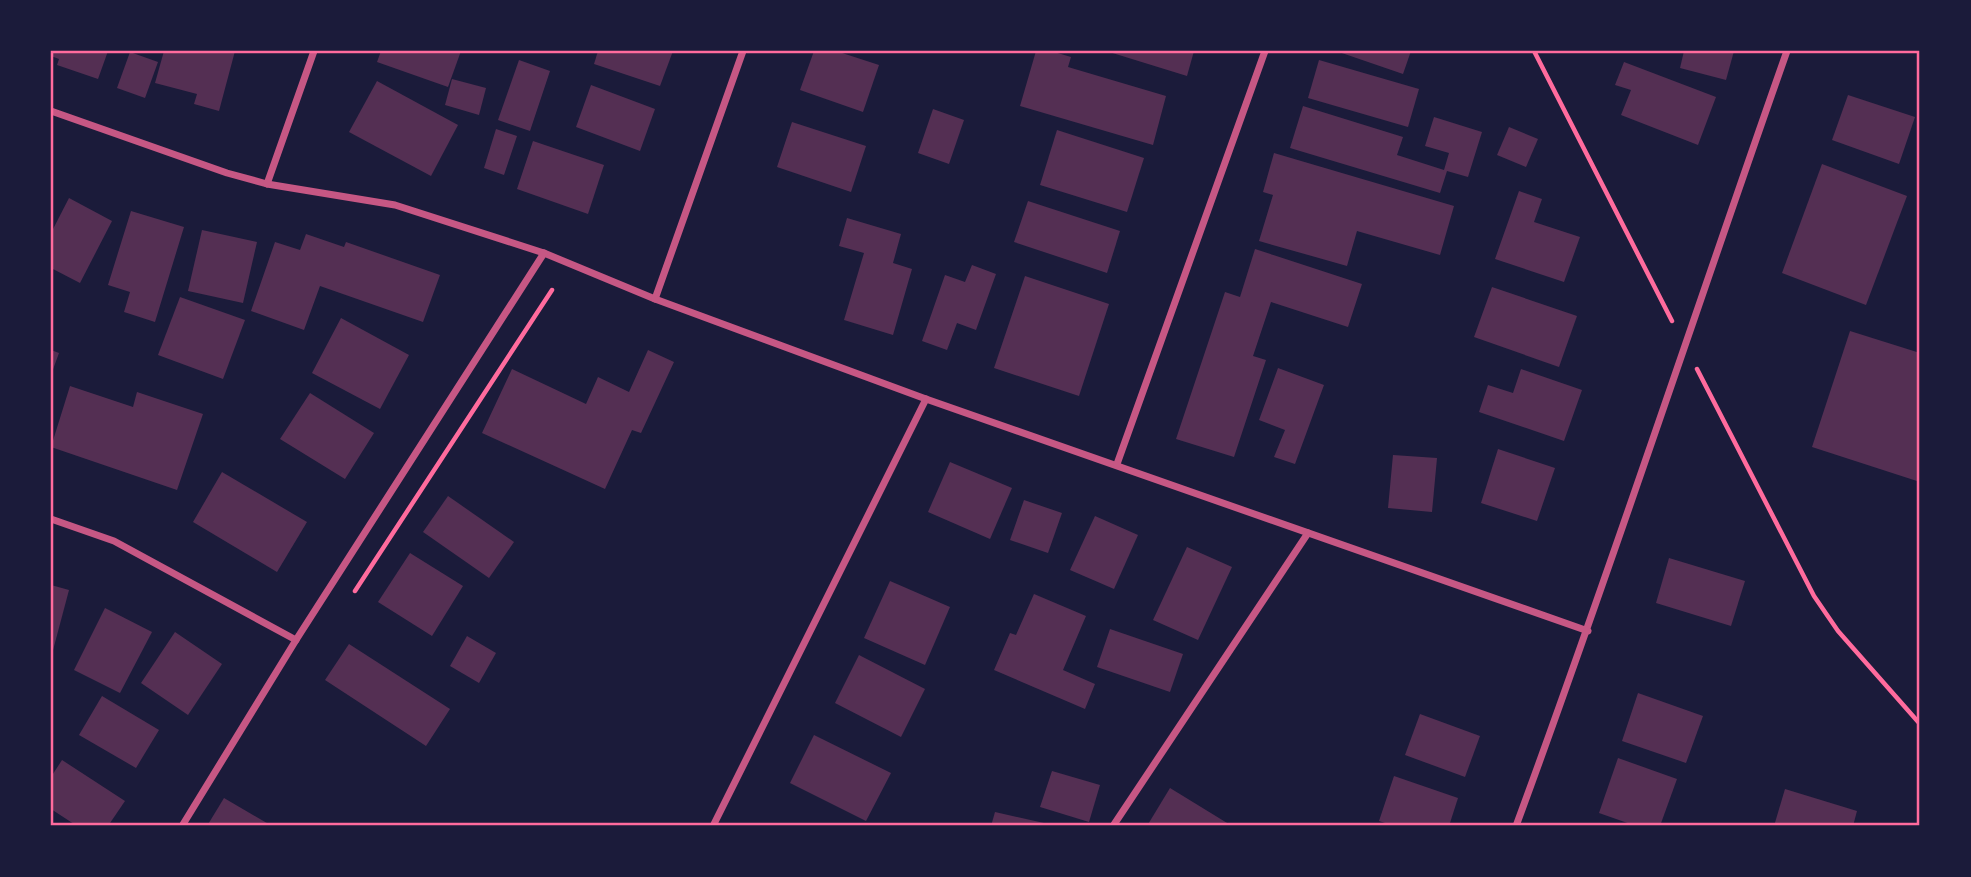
<svg xmlns="http://www.w3.org/2000/svg" width="1971" height="877" viewBox="0 0 1971 877" font-family="Signika,sans-serif">
<rect width="100%" height="100%" fill="#1b1b3a"/>
<g fill="#542f53">
<path d="M51,51H108L98,79L57,65L59,59L51,56Z"/>
<path d="M164,51H235L219,111L194,104L197,94L155,83Z"/>
<path d="M381,51H461L448,87L377,62Z"/>
<path d="M598,51H673L660,86L594,64Z"/>
<path d="M814,51H836L879,65L863,112L800,90Z"/>
<path d="M1036,51H1051L1071,57L1068,67L1166,96L1153,145L1020,106Z"/>
<path d="M1106,51H1194L1187,76Z"/>
<path d="M1336,51H1411L1403,74Z"/>
<path d="M1684,51H1734L1726,80L1680,68Z"/>
<path d="M130,52L158,62L145,98L117,88Z"/>
<path d="M519,60L550,71L530,131L498,120Z"/>
<path d="M1319,60L1419,89L1408,127L1308,98Z"/>
<path d="M1624,62L1716,97L1698,145L1621,115L1631,90L1615,85Z"/>
<path d="M452,79L486,88L479,115L445,105Z"/>
<path d="M377,81L458,125L431,176L349,132Z"/>
<path d="M591,85L655,109L640,151L576,127Z"/>
<path d="M1848,95L1915,117L1899,164L1832,140Z"/>
<path d="M1303,106L1403,137L1397,155L1444,170L1449,153L1425,146L1434,117L1482,132L1468,177L1447,171L1440,193L1290,148Z"/>
<path d="M933,109L964,120L949,164L918,153Z"/>
<path d="M792,122L866,146L851,192L777,167Z"/>
<path d="M1509,127L1538,139L1526,167L1497,155Z"/>
<path d="M496,129L517,136L504,175L484,168Z"/>
<path d="M1057,130L1144,158L1127,212L1040,185Z"/>
<path d="M533,141L604,165L588,214L517,189Z"/>
<path d="M1274,153L1454,206L1440,255L1357,231L1347,266L1259,241L1273,195L1263,192Z"/>
<path d="M1822,164L1907,196L1866,305L1782,273Z"/>
<path d="M1519,191L1542,199L1534,222L1580,237L1564,282L1495,259Z"/>
<path d="M69,198L112,221L80,283L51,268V233Z"/>
<path d="M1028,201L1120,231L1107,273L1014,242Z"/>
<path d="M131,211L184,227L155,322L124,312L130,292L108,285Z"/>
<path d="M847,218L901,234L893,263L912,269L893,335L844,320L864,253L839,246Z"/>
<path d="M202,230L257,242L243,303L188,291Z"/>
<path d="M306,234L344,247L346,242L440,275L423,322L320,286L304,330L251,311L275,242L300,250Z"/>
<path d="M1255,249L1362,284L1348,327L1271,302L1253,356L1266,360L1234,457L1176,439L1225,292L1240,297Z"/>
<path d="M972,265L996,274L976,330L957,323L947,350L922,341L945,275L965,282Z"/>
<path d="M1025,276L1109,304L1079,396L994,368Z"/>
<path d="M1492,287L1577,316L1559,367L1474,337Z"/>
<path d="M180,297L245,320L223,379L158,355Z"/>
<path d="M341,318L409,355L380,409L312,373Z"/>
<path d="M1850,331L1920,353V482L1812,447Z"/>
<path d="M51,350L59,353L51,375Z"/>
<path d="M648,350L674,362L641,433L632,430L605,489L482,433L512,369L586,404L598,377L629,392Z"/>
<path d="M1278,368L1324,385L1295,464L1274,457L1285,430L1259,420Z"/>
<path d="M1521,369L1582,390L1564,441L1479,412L1488,385L1513,393Z"/>
<path d="M70,386L133,407L137,392L203,414L177,490L51,447Z"/>
<path d="M310,393L374,433L345,479L280,439Z"/>
<path d="M1498,449L1555,468L1537,521L1481,503Z"/>
<path d="M1393,455L1437,458L1432,512L1388,508Z"/>
<path d="M950,462L1012,488L990,539L928,512Z"/>
<path d="M222,472L307,522L277,572L193,522Z"/>
<path d="M448,496L514,542L489,578L423,532Z"/>
<path d="M1024,500L1062,513L1048,553L1010,540Z"/>
<path d="M1095,516L1138,535L1114,589L1070,570Z"/>
<path d="M1187,547L1232,567L1198,640L1153,620Z"/>
<path d="M410,553L463,586L432,636L378,602Z"/>
<path d="M1669,558L1745,581L1731,626L1656,603Z"/>
<path d="M890,581L950,607L925,665L864,638Z"/>
<path d="M51,585L69,590L52,654L51,653Z"/>
<path d="M1034,594L1086,616L1063,670L1095,684L1085,709L994,670L1010,633L1016,635Z"/>
<path d="M105,608L152,632L120,693L74,670Z"/>
<path d="M1110,629L1183,654L1170,692L1097,667Z"/>
<path d="M175,632L222,664L188,715L141,683Z"/>
<path d="M467,636L496,653L479,683L450,666Z"/>
<path d="M349,644L450,709L426,746L325,680Z"/>
<path d="M859,655L925,689L901,737L835,703Z"/>
<path d="M1638,693L1703,716L1686,763L1622,741Z"/>
<path d="M102,696L159,730L136,768L79,735Z"/>
<path d="M1420,714L1480,736L1465,777L1405,755Z"/>
<path d="M814,735L891,773L866,821L790,783Z"/>
<path d="M1618,758L1677,779L1660,826H1636L1599,813Z"/>
<path d="M62,760L125,801L108,826H77L51,809V777Z"/>
<path d="M1052,771L1100,785L1089,822L1040,807Z"/>
<path d="M1394,776L1458,798L1449,826H1394L1379,821Z"/>
<path d="M1170,788L1232,826H1147Z"/>
<path d="M1785,789L1857,811L1853,826H1774Z"/>
<path d="M224,798L272,826H207Z"/>
<path d="M995,812L1053,825V826H991Z"/>
</g>
<g fill="none" stroke-linecap="round" stroke-linejoin="round">
<g stroke="#ff6b9d" stroke-width="4.5">
<path d="M1534,51L1672,321"/>
<path d="M1697,369L1814,596L1838,631L1920,724"/>
<path d="M355,591L552,290"/>
</g>
<g stroke="#c65784" stroke-width="7">
<path d="M51,111L227,173L267,184L395,205L544,253L655,299L926,399L1588,631"/>
<path d="M267,184L314,51"/>
<path d="M655,299L743,51"/>
<path d="M1117,464L1265,51"/>
<path d="M51,519L114,541L296,640"/>
<path d="M182,826L296,640L544,253"/>
<path d="M713,826L926,399"/>
<path d="M1113,826L1308,533"/>
<path d="M1516,826C1611,569 1696,309 1787,51"/>
</g>
</g>
<rect width="1971" height="877" fill="none" stroke="#1b1b3a" stroke-width="105"/>
<rect x="52" y="52" width="1866" height="772" fill="none" stroke="#ff6b9d" stroke-width="2.5"/>
</svg>
